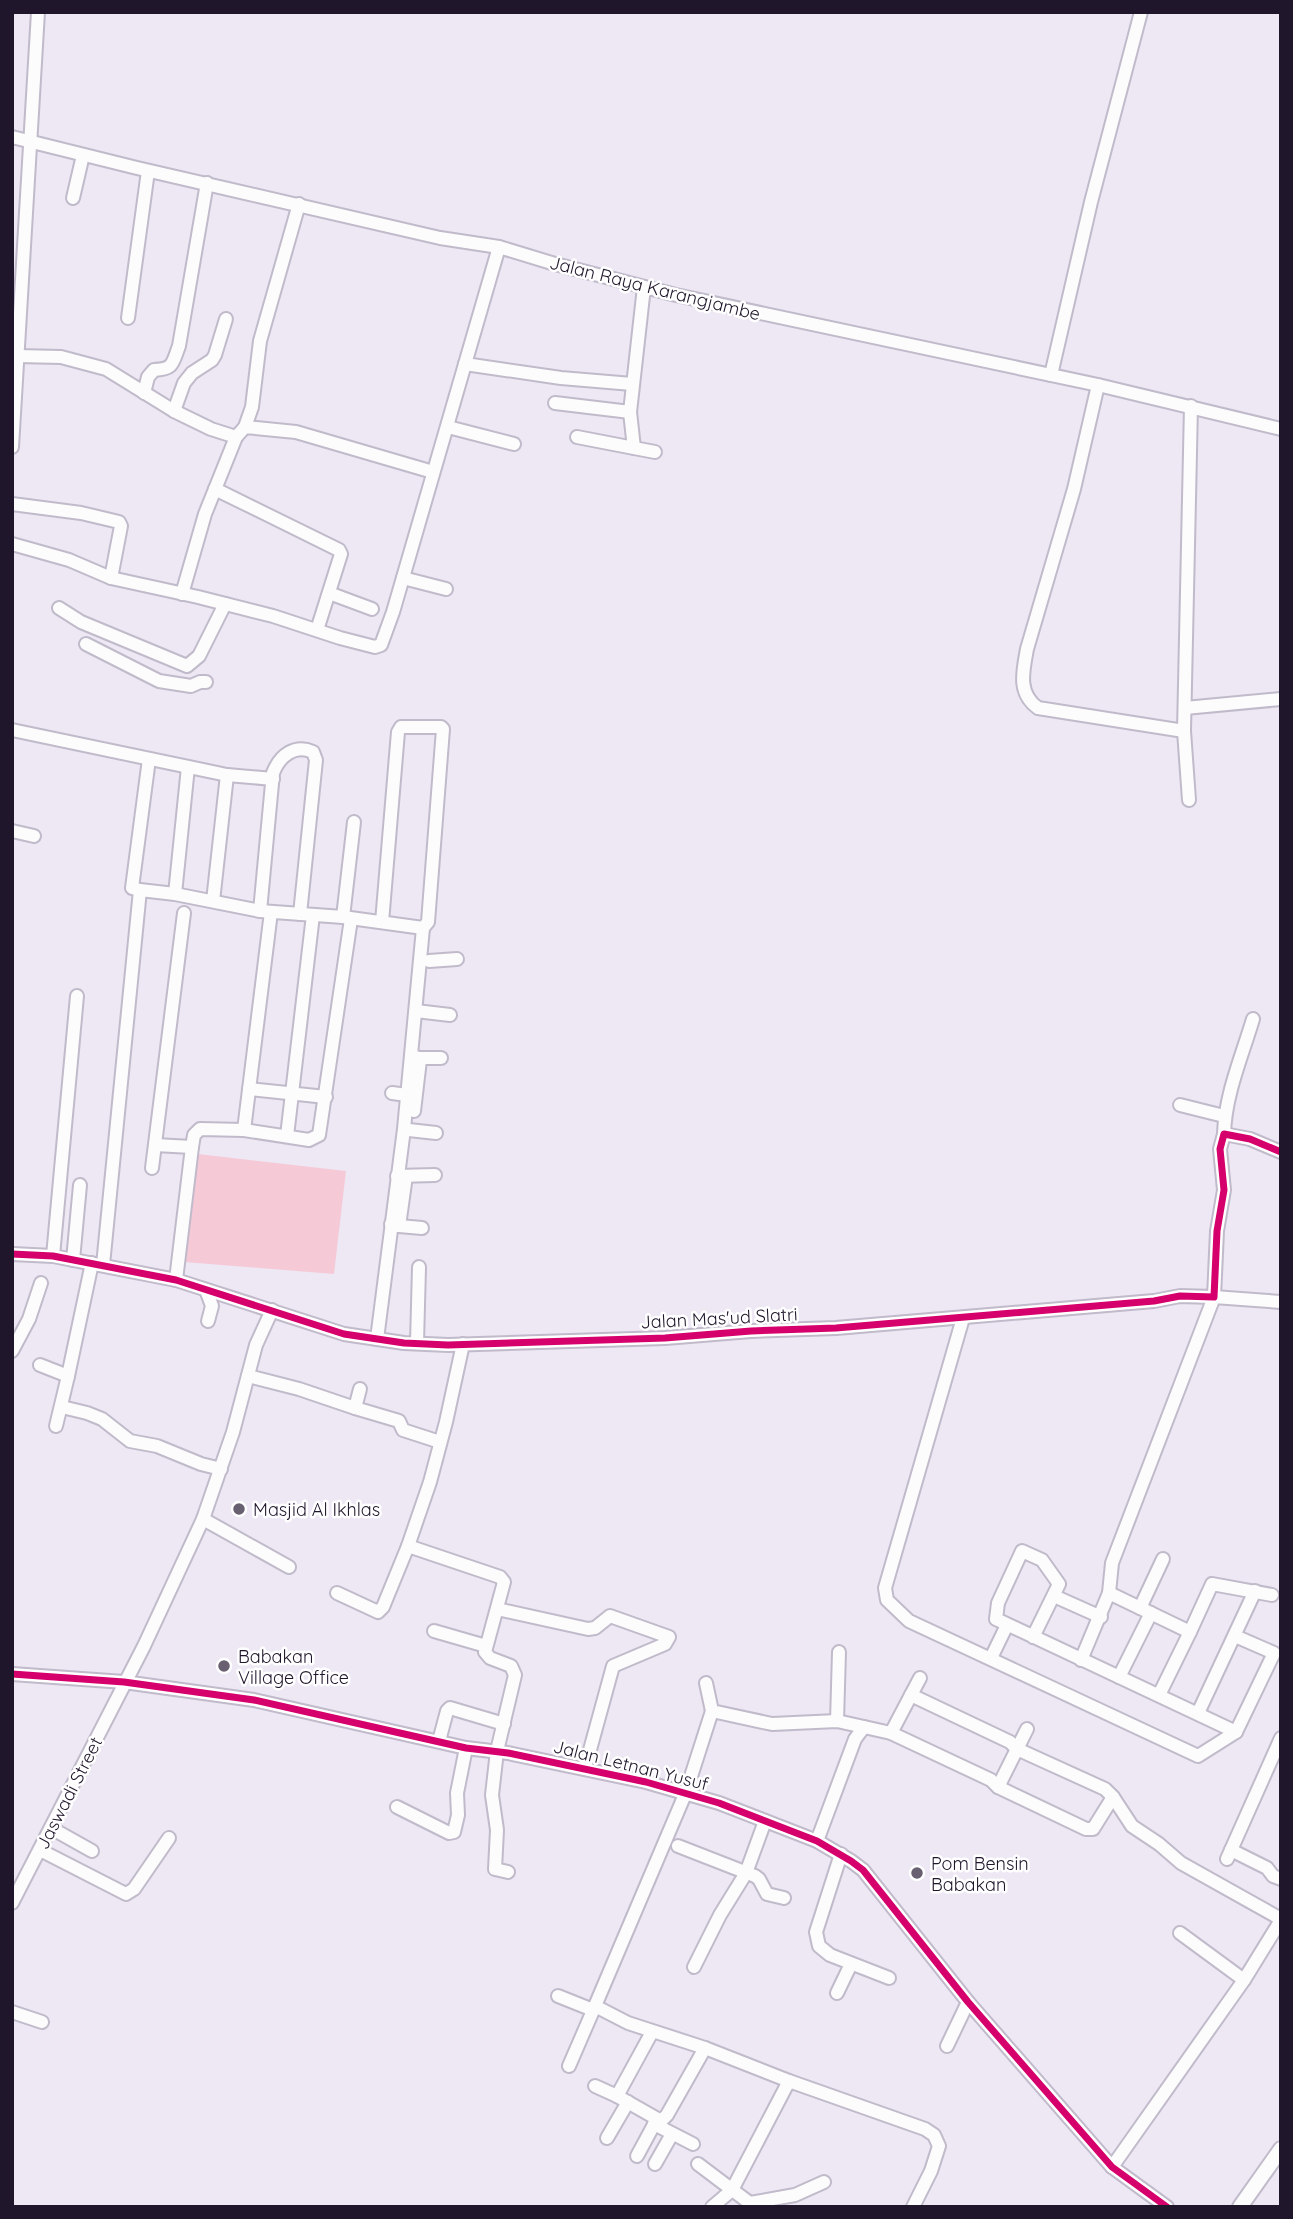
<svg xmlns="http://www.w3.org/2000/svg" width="1293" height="2219" viewBox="0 0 1293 2219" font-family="Quicksand,sans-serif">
<rect width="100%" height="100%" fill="#ede8f4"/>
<path fill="#f6c9d7" d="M198,1154L346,1171L334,1274L184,1262Z"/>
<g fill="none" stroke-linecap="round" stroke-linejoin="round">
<g stroke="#c1baca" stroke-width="16">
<g id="minor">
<path d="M12,137L137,168L440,238L499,247L555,264L676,295L1098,385L1281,429"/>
<path d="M73,198L83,155"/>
<path d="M128,318L148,171"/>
<path d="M17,356L61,357L106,369L174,411L211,429L236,437L245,427L296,432L433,472"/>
<path d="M465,364L561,378L632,384"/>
<path d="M1051,375L1091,202L1141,12"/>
<path d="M1098,385L1074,489L1027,649C1023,671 1017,693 1038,708L1184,731"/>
<path d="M144,393L148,377L154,370C174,369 172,364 179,346L207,183"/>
<path d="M555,403L630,412L644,287"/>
<path d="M174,411L184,383L192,373L212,360L215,355L226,319"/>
<path d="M245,427L252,407L260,341L299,204"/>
<path d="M448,427L514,444"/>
<path d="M577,437L634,448L630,412"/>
<path d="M12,447L38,12"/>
<path d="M634,448L655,452"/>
<path d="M215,489L339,550L341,554L317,630"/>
<path d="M12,504L81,513L119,522L121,526L111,578"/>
<path d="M12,544L69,560L111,578L198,597L273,616L340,638L375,647L381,645L393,612L499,247"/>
<path d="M403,578L446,589"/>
<path d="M329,593L372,609"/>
<path d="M182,594L205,514L236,437"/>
<path d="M59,608L81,622L187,666L199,656L225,604"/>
<path d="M86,644L159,681L191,686L200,682H206"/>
<path d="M1185,708L1281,699"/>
<path d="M12,730L227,775L273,779"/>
<path d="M1189,800L1184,731L1191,406"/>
<path d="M12,831L34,836"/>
<path d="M140,890L132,888L149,759"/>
<path d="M175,894L188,767"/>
<path d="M213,901L227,775"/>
<path d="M260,911L273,773C280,755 295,744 313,752L316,760L300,914"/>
<path d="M343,917L354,822"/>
<path d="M429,961L457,959"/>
<path d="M416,1011L450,1015"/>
<path d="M411,1056L420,1058V1060L414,1111"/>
<path d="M420,1058H441"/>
<path d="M249,1089L326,1097"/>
<path d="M392,1093L407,1095"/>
<path d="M1180,1105L1224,1116"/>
<path d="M244,1130L271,912"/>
<path d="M409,1130L436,1133"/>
<path d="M1224,1134C1225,1095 1242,1056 1253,1019"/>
<path d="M287,1136L313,915"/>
<path d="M155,1145L192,1147"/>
<path d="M152,1168L184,913"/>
<path d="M397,1176L435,1175"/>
<path d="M391,1224L399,1226L406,1176"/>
<path d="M399,1226L422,1228"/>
<path d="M12,1254L53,1256L176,1280L344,1334L404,1343L448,1345L665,1338L751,1331L836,1328L1154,1301L1180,1296L1214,1297L1217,1231L1224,1190L1220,1149L1224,1134L1250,1139L1281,1152"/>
<path d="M53,1256L77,996"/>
<path d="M73,1260L80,1185"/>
<path d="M103,1265L140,890L175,894L260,911L343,917L423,928L428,922L443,729L441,727H401L398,732L382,922"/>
<path d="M176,1280L192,1147L194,1135L200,1129L244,1130L309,1140L319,1135L351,919"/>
<path d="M206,1290L212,1306L208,1321"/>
<path d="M963,1318L885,1588L887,1600L909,1621L1198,1756L1236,1732L1274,1653L1235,1636"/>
<path d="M377,1339L404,1129L423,928"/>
<path d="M417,1343L419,1267"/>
<path d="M463,1344L446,1422L430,1482L408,1546L500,1577L504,1582L485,1652L490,1658L511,1666L515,1675L497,1751L492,1795L497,1830L495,1869L508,1872"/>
<path d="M12,1351L29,1319L41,1283"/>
<path d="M40,1365L68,1376L92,1263"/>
<path d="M248,1376L299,1389L355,1408"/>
<path d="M360,1389L355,1408L399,1421L403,1430L440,1442"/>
<path d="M62,1407L87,1413L102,1419L130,1441L157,1446L201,1464L221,1469"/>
<path d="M56,1426L68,1376"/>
<path d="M203,1519L289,1567"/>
<path d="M337,1593L378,1612L383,1607L408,1546"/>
<path d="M1109,1593L1190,1632L1212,1584L1272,1595"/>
<path d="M1054,1596L1101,1617"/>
<path d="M1140,1608L1163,1559"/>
<path d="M497,1609L588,1629L595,1628L610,1616L669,1637L665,1644L613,1666L585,1768"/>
<path d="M434,1631L486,1646"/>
<path d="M1033,1637L1059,1584L1042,1560L1022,1551L998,1603L996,1619L1236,1732"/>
<path d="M991,1658L1007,1625"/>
<path d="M1081,1660L1109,1593L1112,1563L1214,1297L1281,1302"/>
<path d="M12,1674L124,1682L254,1700L466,1748L508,1753L646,1782L719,1803L817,1841L851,1861L863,1870L968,2002L1112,2167L1167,2207"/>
<path d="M1119,1677L1151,1613"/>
<path d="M706,1683L712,1711L772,1724L837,1721L864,1727"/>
<path d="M911,1695L920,1678"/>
<path d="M1159,1695L1190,1632"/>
<path d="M712,1711L686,1792L595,2006L628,2023L705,2048L789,2081L925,2129L934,2135L939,2146L931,2171L913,2207"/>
<path d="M1198,1713L1255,1591"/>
<path d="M837,1721L839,1652"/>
<path d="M891,1733L911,1695L1010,1742L1017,1749L1105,1789L1113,1797L1132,1826L1159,1844L1181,1863L1281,1919"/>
<path d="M439,1741L447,1711L450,1708L504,1724"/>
<path d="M998,1787L1027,1729"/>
<path d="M397,1807L449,1833L454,1832L458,1815L457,1793L466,1748"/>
<path d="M51,1828L92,1851"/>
<path d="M817,1841L855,1739L864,1727L891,1733L991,1780L998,1787L1086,1829H1093L1113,1797"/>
<path d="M678,1846L755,1876L759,1879L767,1894L784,1898"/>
<path d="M40,1850L126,1894L134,1889L169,1838"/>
<path d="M1231,1850L1267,1868L1273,1876L1281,1879"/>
<path d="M841,1854L816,1932L819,1946L830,1955L889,1978"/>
<path d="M1227,1859L1281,1738"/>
<path d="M12,1903L144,1646L203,1519L233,1432L256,1345L272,1310"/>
<path d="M1180,1933L1244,1980"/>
<path d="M694,1967L720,1915L746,1873L765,1821"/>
<path d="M837,1993L851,1964"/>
<path d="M558,1996L593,2010"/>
<path d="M12,2012L42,2022"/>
<path d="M652,2032L617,2096L661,2121L667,2115L705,2048"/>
<path d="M947,2046L968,2002"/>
<path d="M569,2066L595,2006"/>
<path d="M595,2086L617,2096"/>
<path d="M654,2124L693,2144"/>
<path d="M607,2138L628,2102"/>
<path d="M637,2156L657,2119"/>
<path d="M655,2164L672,2134"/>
<path d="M698,2164L755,2207"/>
<path d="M1112,2167L1244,1980L1281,1920"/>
<path d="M750,2203L795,2195L824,2182"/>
<path d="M712,2207L732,2190L789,2081"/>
</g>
</g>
<g stroke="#c1baca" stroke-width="18">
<path id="major" d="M1240,2207L1281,2149"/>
</g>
<use href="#minor" stroke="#fcfcfd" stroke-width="12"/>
<use href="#major" stroke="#fcfcfd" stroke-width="14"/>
<g stroke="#fff" stroke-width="11">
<g id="cycleway">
<path d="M12,1254L53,1256L176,1280L344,1334L404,1343L448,1345L665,1338L751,1331L836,1328L1154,1301L1180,1296L1214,1297L1217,1231L1224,1190L1220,1149L1224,1134L1250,1139L1281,1152"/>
<path d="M12,1674L124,1682L254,1700L466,1748L508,1753L646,1782L719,1803L817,1841L851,1861L863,1870L968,2002L1112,2167L1167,2207"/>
</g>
</g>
<use href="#cycleway" stroke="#d6006c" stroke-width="7"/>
</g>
<g fill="#686071" stroke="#fff" stroke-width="2.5">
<circle cx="239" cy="1509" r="7"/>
<circle cx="224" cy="1666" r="7"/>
<circle cx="917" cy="1873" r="7"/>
</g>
<g text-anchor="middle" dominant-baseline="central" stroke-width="5" stroke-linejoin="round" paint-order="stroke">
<g font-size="18" fill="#20162b" stroke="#fff">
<text transform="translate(655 288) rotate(14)">Jalan Raya Karangjambe</text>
<text transform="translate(719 1318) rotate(-3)">Jalan Mas'ud Slatri</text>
<text transform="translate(631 1765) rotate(14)">Jalan Letnan Yusuf</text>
<text transform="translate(69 1793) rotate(-63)">Jaswadi Street</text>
</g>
<g font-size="18" fill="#20162b" stroke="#fff" text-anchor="start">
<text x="253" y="1509">Masjid Al Ikhlas</text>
<text x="238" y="1656">Babakan<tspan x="238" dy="21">Village Office</tspan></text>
<text x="931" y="1863">Pom Bensin<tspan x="931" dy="21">Babakan</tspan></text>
</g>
</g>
<rect width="1293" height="2219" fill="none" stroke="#20162b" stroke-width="28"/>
</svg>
